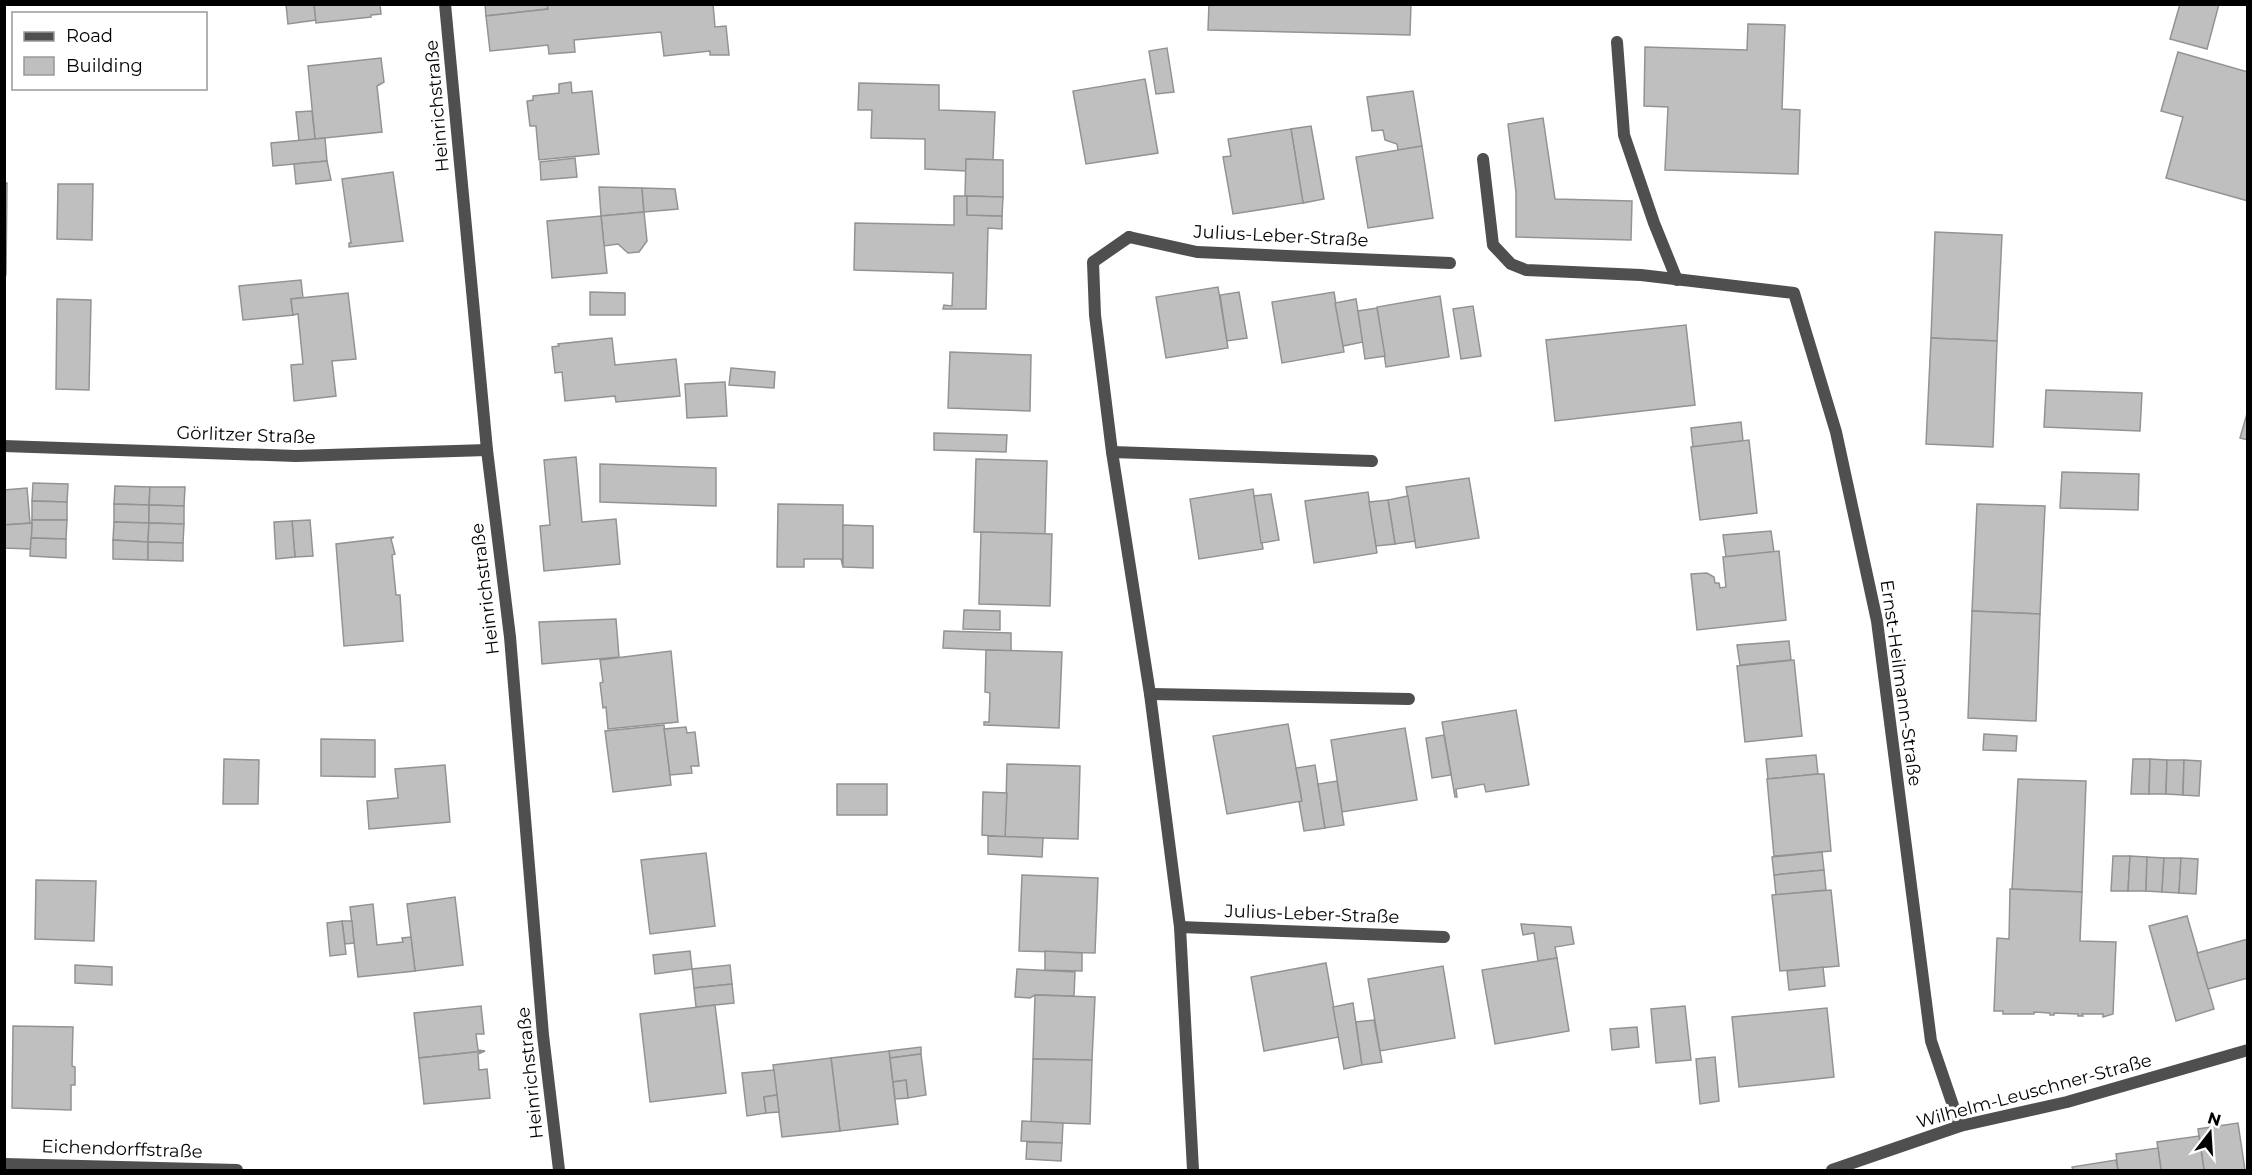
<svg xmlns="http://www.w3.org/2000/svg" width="2252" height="1175" viewBox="0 0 2252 1175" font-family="Montserrat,sans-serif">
<rect width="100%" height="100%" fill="#fff"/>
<g fill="#bfbfbf" stroke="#939393" stroke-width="1.5">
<path d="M286,4H314L316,20L288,24Z"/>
<path d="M314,4H380L381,14L371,15V17L316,23Z"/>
<path d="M485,4H547L548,9L486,16Z"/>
<path d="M547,4H713L715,27L726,26L729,55H710V51L664,56L661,32L574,40L575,52L549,54L548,45L490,51L486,16L548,9Z"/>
<path d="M1209,4H1411L1410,35L1208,30Z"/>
<path d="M2180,4H2219L2207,49L2170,39Z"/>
<path d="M1748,24L1785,25L1782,109L1800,110L1798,174L1665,170L1668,107L1644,106L1645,47L1747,50Z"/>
<path d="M1167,48L1174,92L1156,94L1149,51Z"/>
<path d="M2178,52L2248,72V201L2166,178L2183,117L2161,111Z"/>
<path d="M381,58L384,82L377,86L382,132L315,139L308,66Z"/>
<path d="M1145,79L1158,153L1086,164L1073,91Z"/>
<path d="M571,82L572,93L592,91L599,154L539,160L536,126H530L527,101L533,100V96L559,93V84Z"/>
<path d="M859,83L939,85V110L995,112L993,160L966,159V171L925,169V139L871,138L872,110H858Z"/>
<path d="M1413,91L1422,146L1398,150L1397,144L1385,140L1383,130L1372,131L1367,97Z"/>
<path d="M312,111L315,139L299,141L296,112Z"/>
<path d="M1543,118L1555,199L1632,201L1631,240L1516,237V192L1508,124Z"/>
<path d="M1311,126L1324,199L1303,203L1291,129Z"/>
<path d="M1291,129L1303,203L1233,214L1223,157L1231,156L1228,139Z"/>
<path d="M325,138L327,161L273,166L271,143Z"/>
<path d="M1422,146L1433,218L1368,228L1356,157Z"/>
<path d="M575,158L577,177L541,180L540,162Z"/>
<path d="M966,159L1003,160V197L965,196Z"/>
<path d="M327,161L331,180L296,184L294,164Z"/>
<path d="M393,172L403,241L349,247V243H351L342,179Z"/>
<path d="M4,183H7L6,275H4Z"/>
<path d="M58,184H93L92,240L57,239Z"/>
<path d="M599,187L642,188L644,212L601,216Z"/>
<path d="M642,188L675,189L678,209L644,212Z"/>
<path d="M954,196H967V215L1002,216V229L988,228L986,309H943L944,305L952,306L953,273L854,270L855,223L954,225Z"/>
<path d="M967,196L1003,197L1002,216L967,215Z"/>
<path d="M644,212L647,241L639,252L628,253L618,244L604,246L601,216Z"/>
<path d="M601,216L607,273L552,278L547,221Z"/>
<path d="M1935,232L2002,235L1997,341L1931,338Z"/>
<path d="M301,280L303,298L291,299L293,315L243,320L239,286Z"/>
<path d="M1218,287L1228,348L1166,358L1156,297Z"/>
<path d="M590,292L625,293V315H590Z"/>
<path d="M1239,292L1247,338L1227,341L1220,295Z"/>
<path d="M1334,292L1344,352L1282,363L1272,302Z"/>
<path d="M348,293L356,359L332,361L336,396L294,401L291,365L303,364L298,314L293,315L291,299Z"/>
<path d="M1440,296L1449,357L1386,367L1377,307Z"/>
<path d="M57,299L91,300L89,390L56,389Z"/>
<path d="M1356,299L1363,342L1343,346L1335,303Z"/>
<path d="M1473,306L1481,356L1461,359L1453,309Z"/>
<path d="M1377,308L1385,356L1365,359L1358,311Z"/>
<path d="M1686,325L1695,405L1555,421L1546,340Z"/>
<path d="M612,338L615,365L676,359L680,396L616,402L615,396L565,401L562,372L555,373L552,347L559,346L558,344Z"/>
<path d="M1931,338L1997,341L1993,447L1926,444Z"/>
<path d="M950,352L1031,355L1030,411L948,408Z"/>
<path d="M731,368L775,372L774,388L729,385Z"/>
<path d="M725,382L727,416L687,418L685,384Z"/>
<path d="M2046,390L2142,393L2140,431L2044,427Z"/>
<path d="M2248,410V440L2240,438Z"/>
<path d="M1741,422L1743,441L1693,447L1691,428Z"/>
<path d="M934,433L1007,435L1006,452L934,450Z"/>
<path d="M1749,440L1757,513L1700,520L1691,447Z"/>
<path d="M576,457L582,522L616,519L620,564L544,571L540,526L550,525L544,460Z"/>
<path d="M976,459L1047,461L1045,534L974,532Z"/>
<path d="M600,464L716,468V506L600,502Z"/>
<path d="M2062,472L2139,474L2138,510L2060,508Z"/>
<path d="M1469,478L1479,538L1416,548L1406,487Z"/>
<path d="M33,483L68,484L67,502L32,501Z"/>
<path d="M115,486L150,487L149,505L114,504Z"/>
<path d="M150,487H185L184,506L149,505Z"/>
<path d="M27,488L30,523L4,525V490Z"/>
<path d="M1253,489L1263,549L1199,559L1190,499Z"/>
<path d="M1368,492L1377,553L1314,563L1305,501Z"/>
<path d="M1271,494L1279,540L1261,543L1254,496Z"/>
<path d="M1408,496L1415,541L1395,544L1388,500Z"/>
<path d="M1388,500L1395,544L1376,546L1369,502Z"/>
<path d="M32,501L67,502V520H32Z"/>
<path d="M114,504L149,505V523L114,522Z"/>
<path d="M778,504L843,505V567L841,559H804V567H777Z"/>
<path d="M1977,504L2045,506L2040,614L1972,611Z"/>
<path d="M149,505L184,506V524L149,523Z"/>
<path d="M32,520H67L66,539L31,538Z"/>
<path d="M310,520L313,556L295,557L292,521Z"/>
<path d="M292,521L295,557L276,559L274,522Z"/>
<path d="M114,522L149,523L148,542L113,540Z"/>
<path d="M32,523L31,549L4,548V525Z"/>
<path d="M149,523L184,524L183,543L148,542Z"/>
<path d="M843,525L873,526V568L843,567Z"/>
<path d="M1771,531L1774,552L1726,557L1723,535Z"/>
<path d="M981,532L1052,534L1050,606L979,604Z"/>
<path d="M394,537L391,539L395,554L392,555L396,595H400L403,641L344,646L336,544Z"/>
<path d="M31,538L66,539V558L30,556Z"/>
<path d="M113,540L148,542V560L113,559Z"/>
<path d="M148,542L183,543V561L148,560Z"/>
<path d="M1779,551L1786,620L1697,630L1691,574L1707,573L1714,577L1715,583H1719L1720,588L1726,587L1723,557Z"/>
<path d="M964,610L1000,611V630L963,629Z"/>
<path d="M1972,611L2040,614L2036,721L1968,718Z"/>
<path d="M616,619L619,657L542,664L539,622Z"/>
<path d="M944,631L1011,633V651L943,648Z"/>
<path d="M1789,641L1791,660L1740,665L1737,645Z"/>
<path d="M986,650L1062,652L1059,728L984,725V722H989L990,693L985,692Z"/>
<path d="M671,651L678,722L608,729L606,707L603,708L600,683L603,682L600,660Z"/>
<path d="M1794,660L1802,736L1745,742L1737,666Z"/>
<path d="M1516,710L1529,785L1486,792L1484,784L1456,789L1457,797H1455L1442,722Z"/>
<path d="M1288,724L1302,801L1227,814L1213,736Z"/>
<path d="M664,725L671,785L613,792L605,731Z"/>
<path d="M686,727L687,733L695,732L699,766H691L692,773L670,775L664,729Z"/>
<path d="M1405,728L1417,800L1342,812L1331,740Z"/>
<path d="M1984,734L2017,736L2016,751L1983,750Z"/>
<path d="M1444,735L1451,775L1432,778L1426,738Z"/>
<path d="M321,739L375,740V777L321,776Z"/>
<path d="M1816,755L1818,774L1768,779L1766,759Z"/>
<path d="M224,759L259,760L258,804H223Z"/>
<path d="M2133,759H2150L2149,794H2131Z"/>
<path d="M2150,759L2167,760L2166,794H2149Z"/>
<path d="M2167,760H2184L2183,795L2166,794Z"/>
<path d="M2184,760L2201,761L2199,796L2183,795Z"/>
<path d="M1007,764L1080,766L1078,839L1005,837Z"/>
<path d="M445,765L450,822L369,829L367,801L398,798L395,769Z"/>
<path d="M1315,765L1325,828L1304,831L1299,802L1302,801L1296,768Z"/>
<path d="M1818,774H1824L1831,851L1774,856L1767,779Z"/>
<path d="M2018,779L2086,781L2082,892L2012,889Z"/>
<path d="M1337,781L1344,825L1325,828L1318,784Z"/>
<rect x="837" y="784" width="50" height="31"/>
<path d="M983,792L1007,793L1005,837L982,835Z"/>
<path d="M988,836L1043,838L1042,857L988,854Z"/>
<path d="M1822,852L1824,870L1774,875L1772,857Z"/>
<path d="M706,853L715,926L650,934L641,860Z"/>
<path d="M2113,856H2130L2128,891H2111Z"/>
<path d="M2130,856L2147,857L2146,891H2128Z"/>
<path d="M2147,857L2164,858L2162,892L2146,891Z"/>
<path d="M2164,858H2181L2179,893L2162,892Z"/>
<path d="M2181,858L2198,859L2196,894L2179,893Z"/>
<path d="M1824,870L1826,890L1776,895L1774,875Z"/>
<path d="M1022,875L1098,878L1095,953L1019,951Z"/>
<path d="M36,880L96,881L94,941L35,939Z"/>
<path d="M2010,889L2082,892L2080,941L2116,942L2113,1014L2103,1017V1014H2082L2083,1016H2078V1014L2054,1013V1015H2050V1013L2034,1012V1014H2003V1011H1994L1997,938L2009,939Z"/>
<path d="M1831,890L1839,966L1780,971L1772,895Z"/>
<path d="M455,897L463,965L415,971L407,904Z"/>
<path d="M373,904L377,945L403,942L402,938L411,937L415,971L358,977L350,907Z"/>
<path d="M2187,916L2214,1009L2176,1021L2149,926Z"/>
<path d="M342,921H352L354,943L345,944Z"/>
<path d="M342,921L346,954L330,956L327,923Z"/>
<path d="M1521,924L1571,927L1574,944L1555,947L1557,958L1538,961L1534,933L1523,935Z"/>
<path d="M2248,939V978L2208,989L2197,953Z"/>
<path d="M690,951L692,969L655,974L653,955Z"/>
<path d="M1045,951L1082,953V971L1045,970Z"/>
<path d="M1557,958L1569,1031L1495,1044L1482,970Z"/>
<path d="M1326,963L1339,1037L1264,1051L1251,977Z"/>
<path d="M75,965L112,967V985L75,983Z"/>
<path d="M730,965L732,984L694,988L692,969Z"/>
<path d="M1443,966L1455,1038L1380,1051L1368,979Z"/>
<path d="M1823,967L1825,986L1789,990L1787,971Z"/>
<path d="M1017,969L1075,972L1074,996L1035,995L1030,998L1015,997Z"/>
<path d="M732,984L734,1003L696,1007L694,988Z"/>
<path d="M1035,995L1095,997L1092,1060L1033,1059Z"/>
<path d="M1353,1003L1362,1065L1344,1069L1333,1007Z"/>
<path d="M715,1005L726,1093L650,1102L640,1014Z"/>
<path d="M481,1006L484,1034H476L478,1050L485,1051L419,1058L414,1013Z"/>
<path d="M1685,1006L1691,1060L1656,1063L1651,1009Z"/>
<path d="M1827,1008L1834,1077L1739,1087L1732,1017Z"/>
<path d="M1374,1020L1382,1062L1362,1065L1356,1022Z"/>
<path d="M13,1026L73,1027L72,1066L75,1067V1085H71V1110L12,1108Z"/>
<path d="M1637,1027L1639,1047L1612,1050L1610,1029Z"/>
<path d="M921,1047V1054L890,1058L889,1051Z"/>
<path d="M485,1051L478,1054L479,1070L487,1069L490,1098L424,1104L419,1058Z"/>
<path d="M889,1051L898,1124L840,1131L831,1058Z"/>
<path d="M921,1054L926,1095L908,1098L906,1080L893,1082L890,1058Z"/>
<path d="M1715,1057L1719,1101L1700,1104L1696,1059Z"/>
<path d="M831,1058L840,1131L782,1137L773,1065Z"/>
<path d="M1033,1059L1092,1060L1090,1124L1031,1122Z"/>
<path d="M774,1070L777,1095L764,1097L766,1113L747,1116L742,1073Z"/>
<path d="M906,1080L908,1098L895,1099L893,1082Z"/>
<path d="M777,1095L779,1112L766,1113L764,1097Z"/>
<path d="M1022,1121L1063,1123L1062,1143L1021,1141Z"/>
<path d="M2238,1123L2245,1170H2204L2198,1129Z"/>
<path d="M2199,1136L2204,1170H2161L2157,1142Z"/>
<path d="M1027,1142L1062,1143L1061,1161L1026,1159Z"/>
<path d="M2158,1148L2161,1170H2118L2116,1154Z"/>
<path d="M2116,1160L2118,1170H2073L2072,1167Z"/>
</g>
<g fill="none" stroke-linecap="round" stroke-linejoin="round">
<g stroke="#4f4f4f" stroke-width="12">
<path d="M1617,42L1624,135L1654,223L1677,280"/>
<path d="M1129,237L1197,252L1450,263"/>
<path d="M1112,452L1372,461"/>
<path d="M1150,694L1409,699"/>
<path d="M1180,927L1444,937"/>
</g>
<g stroke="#4f4f4f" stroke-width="12">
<path d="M1483,159L1493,245L1511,264L1526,270L1641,275L1794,293L1836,432L1877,621L1931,1041L1960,1126"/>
<path d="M1129,237L1093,262L1095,315L1112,452L1150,694L1180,927L1193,1170"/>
<path d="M4,446L296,456L487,450"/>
<path d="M4,1164L237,1170"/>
<path d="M1832,1170L1960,1126L2067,1102L2248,1050"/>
</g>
<path stroke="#4f4f4f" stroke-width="12" d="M445,4L487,450L510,637L543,1035L559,1170"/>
</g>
<g text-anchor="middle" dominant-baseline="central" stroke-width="6" stroke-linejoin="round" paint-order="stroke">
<g font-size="18" fill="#000" stroke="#fff">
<text transform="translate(437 106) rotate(-95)">Heinrichstraße</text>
<text transform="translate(1281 236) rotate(3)">Julius-Leber-Straße</text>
<text transform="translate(246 435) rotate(2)">Görlitzer Straße</text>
<text transform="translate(485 589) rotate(-97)">Heinrichstraße</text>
<text transform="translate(1901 683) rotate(82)">Ernst-Heilmann-Straße</text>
<text transform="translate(1312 914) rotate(2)">Julius-Leber-Straße</text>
<text transform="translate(530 1073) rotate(-96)">Heinrichstraße</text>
<text transform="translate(2034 1091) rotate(-15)">Wilhelm-Leuschner-Straße</text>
<text transform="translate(122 1149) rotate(2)">Eichendorffstraße</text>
</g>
</g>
<rect width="2252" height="1175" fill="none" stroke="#000000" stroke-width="12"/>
<rect x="12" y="12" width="195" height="78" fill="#ffffff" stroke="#999999" stroke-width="1.5"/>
<rect x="24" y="32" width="30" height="9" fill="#4f4f4f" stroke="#999999" stroke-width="1.5"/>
<text x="66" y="42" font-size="18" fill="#000000">Road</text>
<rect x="24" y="57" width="30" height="18" fill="#bfbfbf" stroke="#999999" stroke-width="1.5"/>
<text x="66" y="72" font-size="18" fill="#000000">Building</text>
<g transform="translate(2210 1133) rotate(17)" stroke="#ffffff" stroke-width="4.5" paint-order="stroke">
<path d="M0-4.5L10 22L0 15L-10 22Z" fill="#000000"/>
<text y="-9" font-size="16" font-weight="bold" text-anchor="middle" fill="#000000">N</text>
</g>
</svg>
